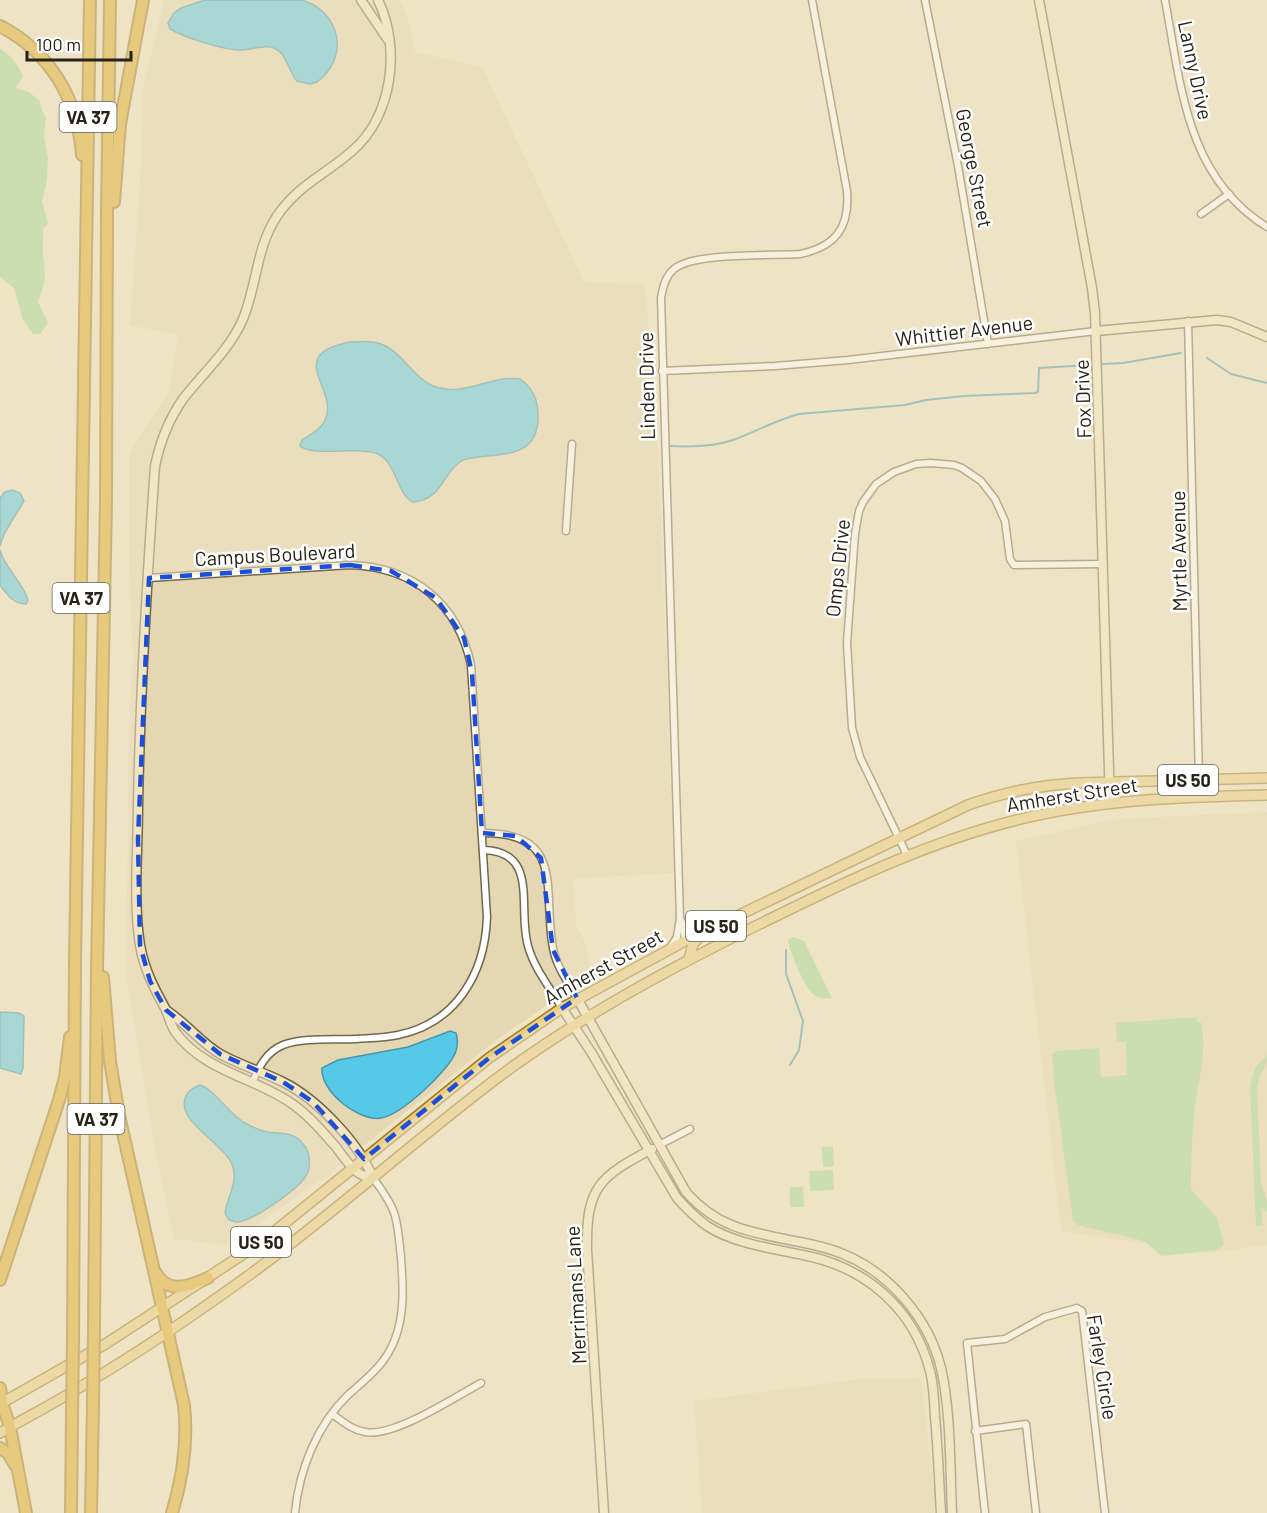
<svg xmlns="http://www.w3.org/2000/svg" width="1267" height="1513" viewBox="0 0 1267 1513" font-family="Barlow,sans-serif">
<rect width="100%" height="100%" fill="#efe3c5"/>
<g fill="#e5d7b2">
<path d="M164,0H400L410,25L415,52L482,67L584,282L645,284L658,443L674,873L573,879L576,922L579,932L587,945L591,979L549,1004L496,1040L317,1183L226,1245L174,1239L158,1165L126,975L129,725L133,656L129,572V456L137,440L169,392L178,335L130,325L140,184L143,87Z"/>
<path d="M1267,812V1245L1211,1253L1061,1231L1016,841L1116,819Z"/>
<path d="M921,1378L937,1513H702L694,1401L859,1379Z"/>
</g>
<g fill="#a1d895">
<path d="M0,49C11,54 19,66 23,77L15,88L29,92L40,101L41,108L46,118L44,137L48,157L47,180L42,202L48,223L43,229C44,238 42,245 43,254C46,277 46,279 38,302L48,323L40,334H33L23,320L14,288L0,277Z"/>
<path d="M793,937L804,941L832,998C825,999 818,999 813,994C804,986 790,953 788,940Z"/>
<path d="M1197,1017V1022H1201C1207,1049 1200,1073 1196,1100C1192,1130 1191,1160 1191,1189L1217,1218L1224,1245L1218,1250L1162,1256L1145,1242L1134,1238L1080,1226L1073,1221L1054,1081L1052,1055L1057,1051L1099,1048L1101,1077L1127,1075L1126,1042H1117L1116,1023Z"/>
<path d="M1267,1055C1267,1069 1259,1073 1257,1087L1261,1183L1267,1201V1213L1261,1207L1263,1226H1256L1250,1085L1256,1066Z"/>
<path d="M833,1146L834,1166L823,1167L822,1147Z"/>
<path d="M833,1170L834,1190L810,1191L809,1171Z"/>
<path d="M790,1187H803L804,1207H790Z"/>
</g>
<g fill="#56c8e8" stroke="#4896aa" stroke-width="1.5">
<path d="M205,0H302C341,12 350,58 317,82L310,84L297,81C290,73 288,61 281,53C269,41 255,50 241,50C223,50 186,38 170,29L168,23L174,13L181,8Z"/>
<path d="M350,342C359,342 369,340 378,343C401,349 412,377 433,386C464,398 489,375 520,379C532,387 538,400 538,415C539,455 510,453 479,457C473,458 466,458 461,461C441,475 443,499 413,502C397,495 397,463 378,454C360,446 312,457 300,446L302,440C311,434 322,429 326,418C337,387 284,355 350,342Z"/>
<path d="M12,490L20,493L24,501L4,534L0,546V498L5,492Z"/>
<path d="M0,550C5,569 23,582 28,600L26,604C13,604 7,594 0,585Z"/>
<path d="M0,1012L19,1013L24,1016L23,1068L21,1074L0,1068Z"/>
<path d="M450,1031L456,1033C458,1039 458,1044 456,1051C450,1070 401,1115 381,1118C360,1122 320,1092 322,1068L338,1060L408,1047Z"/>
<path d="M200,1085C214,1089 230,1115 245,1123C252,1127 260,1130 267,1132C280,1134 295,1131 304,1145C309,1151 311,1164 308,1172C303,1187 254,1220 238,1222C234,1222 232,1221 229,1220L225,1213C227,1197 238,1184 233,1167C226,1143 174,1122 186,1096C189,1090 194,1087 200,1085Z"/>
</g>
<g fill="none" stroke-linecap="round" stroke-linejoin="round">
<g stroke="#4896aa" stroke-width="2">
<path d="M1207,358L1231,374L1267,383"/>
<path d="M1103,364L1123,363L1181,353"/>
<path d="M671,446C691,447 713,447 733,440C755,432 776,420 799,414L905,405L926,400L964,396L1035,393L1038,392L1039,368L1089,365"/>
<path d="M786,950V974L803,1021L799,1050L790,1065"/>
</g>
<g stroke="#71684d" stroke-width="9">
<g id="street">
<path d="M925,0L958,166L988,344"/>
<path d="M1165,0C1181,85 1186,177 1267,227"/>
<path d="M1201,214L1229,194"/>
<path d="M1188,321L1199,780"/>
<path d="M662,371L775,366L848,360L1096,331"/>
<path d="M566,531L572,444"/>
<path d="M149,578L350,565C413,567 458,603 471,665L487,917C485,974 456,1023 398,1035C384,1038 370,1038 356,1039C336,1040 302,1037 283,1045C266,1052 259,1067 252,1083"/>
<path d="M482,833C567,832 542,891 553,948C556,966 568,982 577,998"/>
<path d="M483,850C540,851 517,908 528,946C534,968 550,988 562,1008"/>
<path d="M907,855L860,757L852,728L847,643L855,534L859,511L863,502L876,484L894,472L916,464L931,463L954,465L962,468L981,481L995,499L1005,521L1010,559L1014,565L1103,564"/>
<path d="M680,918L683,925L685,941"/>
<path d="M670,948L677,937L680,918L661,298C663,287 665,277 674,269C694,252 772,256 800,254C835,247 850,228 847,191L812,0"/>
<path d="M659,1145L690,1129"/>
<path d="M332,1414C342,1421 352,1430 365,1432C393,1438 455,1397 481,1383"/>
<path d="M975,1431L1026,1424L1036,1513"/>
<path d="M295,1513C299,1470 317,1425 348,1395C367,1378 386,1364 395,1339C405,1313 403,1285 401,1258C397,1218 398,1211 373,1178"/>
<path d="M985,1513L967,1343L1005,1339L1045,1317L1077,1308L1082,1311L1105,1513"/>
</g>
</g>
<g stroke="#71684d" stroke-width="11">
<g id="secondary">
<path d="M361,0L388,40"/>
<path d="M1039,0L1092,288L1095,313L1110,803"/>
<path d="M1096,331L1217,320L1231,322L1267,337"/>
<path d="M577,998L686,1192C718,1229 754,1233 800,1242C815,1245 829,1248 843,1254C890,1273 929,1319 941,1368C951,1412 950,1467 952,1513"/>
<path d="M562,1008L591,1052L677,1198C686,1208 696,1218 707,1226C735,1244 771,1248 803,1255C866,1267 914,1309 930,1371C934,1386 934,1402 935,1417C938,1449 939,1481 941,1513"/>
<path d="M166,1010C186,1023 200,1042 220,1054C240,1065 263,1072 283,1082C317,1099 359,1143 373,1178"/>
<path d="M373,1178C369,1177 364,1176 360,1174C350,1168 343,1156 336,1147C323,1132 310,1117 294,1105C257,1078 205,1072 176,1033C170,1025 169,1016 165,1008C154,988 144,969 140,945C133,902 138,849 138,805C140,692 147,579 155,466C160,442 169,419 183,399C203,373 229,351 243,319C257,285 256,248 277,216C299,184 325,175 352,151C393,116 401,47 378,0"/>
<path d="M604,1513L587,1250C586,1187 599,1177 652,1149"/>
</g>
</g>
<g stroke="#9f7b22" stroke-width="12">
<g id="primary">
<path d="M1174,795L1198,790L1200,787L1199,780"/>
<path d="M689,959L693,944L701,935"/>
<path d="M0,1404L107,1343L259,1244L489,1058L562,1008L685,941L968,805C1004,792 1040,785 1078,783L1267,778"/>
<path d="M0,1433C27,1417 55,1403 82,1386C140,1352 197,1313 252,1273C340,1209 420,1135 508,1070C591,1010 680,963 772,918C853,878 934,840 1021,819C1102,799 1184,797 1267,795"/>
</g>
</g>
<g stroke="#9f7b22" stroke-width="14">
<g id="highway">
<path d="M0,26C50,52 78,99 82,155"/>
<path d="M114,202L120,124L143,0"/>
<path d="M103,977L110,1061L119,1115L184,1405C188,1442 183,1477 172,1513"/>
<path d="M156,1273C168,1295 189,1286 208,1278"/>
<path d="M0,1280L59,1100L65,1077L70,1037"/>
<path d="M94,1327L97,970L106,502L107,213L110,0"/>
<path d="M73,1340L75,962L90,0"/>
<path d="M0,1388L2,1403L10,1427L26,1513"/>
<path d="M0,1448L8,1453L15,1465"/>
<path d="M71,1513L72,1416"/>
<path d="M91,1513L93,1405"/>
</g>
</g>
<use href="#street" stroke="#fff" stroke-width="6"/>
<use href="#secondary" stroke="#f6e6be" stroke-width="8"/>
<use href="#primary" stroke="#eccd7e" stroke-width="9"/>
<use href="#highway" stroke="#e0ab28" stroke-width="10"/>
<g stroke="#9f7b22" stroke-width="14" stroke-linecap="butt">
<g id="highway-bridge">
<path d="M93,1405L94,1327"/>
<path d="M72,1416L73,1340"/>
</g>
</g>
<use href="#highway-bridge" stroke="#e0ab28" stroke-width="10"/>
</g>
<path d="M0 0H1267V1513H0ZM350,565L391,571L436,598L464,638L472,673L482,833L516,836L541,858L553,950L577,998L489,1058L364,1159L313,1102L283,1082L220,1054L166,1010L150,981L140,945L138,839L149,578Z" fill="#efe3c5" fill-opacity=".55" fill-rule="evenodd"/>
<path fill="none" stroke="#1d4ed8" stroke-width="4.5" stroke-dasharray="12 8" stroke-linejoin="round" d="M350,565L391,571L436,598L464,638L472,673L482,833L516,836L541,858L553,950L577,998L489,1058L364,1159L313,1102L283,1082L220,1054L166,1010L150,981L140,945L138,839L149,578Z"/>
<g text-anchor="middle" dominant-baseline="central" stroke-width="5" stroke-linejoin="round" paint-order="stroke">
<g fill="#fff" stroke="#68655d" stroke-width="1.5">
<rect x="59.5" y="102" width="57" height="30" rx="4.5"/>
<rect x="52.5" y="583" width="57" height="30" rx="4.5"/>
<rect x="1158" y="765" width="60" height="30" rx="4.5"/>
<rect x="686" y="911" width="60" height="30" rx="4.5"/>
<rect x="67.5" y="1104" width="57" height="30" rx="4.5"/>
<rect x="231" y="1227" width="60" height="30" rx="4.5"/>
</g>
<g font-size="18" font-weight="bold" fill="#272318">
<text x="88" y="117">VA 37</text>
<text x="81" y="598">VA 37</text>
<text x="1188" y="780">US 50</text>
<text x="716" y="926">US 50</text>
<text x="96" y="1119">VA 37</text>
<text x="261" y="1242">US 50</text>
</g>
<g font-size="20" fill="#272318" stroke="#fff">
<text transform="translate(1196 70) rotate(78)">Lanny Drive</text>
<text transform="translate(975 168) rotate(79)">George Street</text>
<text transform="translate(964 330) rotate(-7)">Whittier Avenue</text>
<text transform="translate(646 386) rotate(-91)">Linden Drive</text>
<text transform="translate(1082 399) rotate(-92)">Fox Drive</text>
<text transform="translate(1178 551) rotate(-91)">Myrtle Avenue</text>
<text transform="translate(275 554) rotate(-3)">Campus Boulevard</text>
<text transform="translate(837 568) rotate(-84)">Omps Drive</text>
<text transform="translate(1072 794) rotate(-9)">Amherst Street</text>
<text transform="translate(603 966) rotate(-29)">Amherst Street</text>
<text transform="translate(575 1295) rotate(-93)">Merrimans Lane</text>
<text transform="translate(1103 1367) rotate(81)">Farley Circle</text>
</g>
</g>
<path d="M27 51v9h104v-9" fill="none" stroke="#272318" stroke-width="3"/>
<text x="36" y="51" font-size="18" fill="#272318" stroke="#ffffff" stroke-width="4.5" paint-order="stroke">100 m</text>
</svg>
